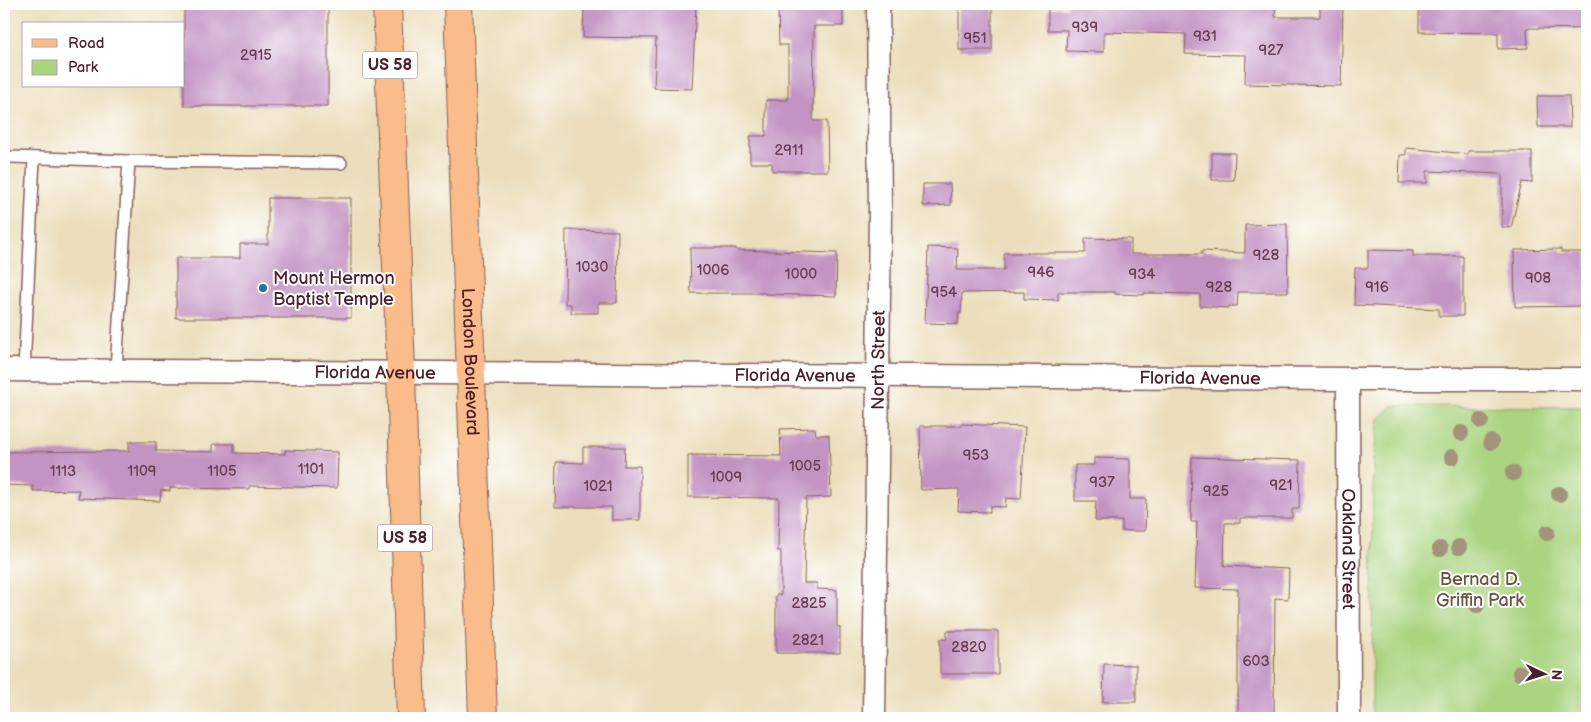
<svg xmlns="http://www.w3.org/2000/svg" width="1591" height="722" viewBox="0 0 1591 722" font-family="'Balsamiq Sans',sans-serif">
<rect width="100%" height="100%" fill="#fff"/>
<filter id="ink" filterUnits="userSpaceOnUse"><feTurbulence type="fractalNoise" baseFrequency=".02" numOctaves="2"/><feDisplacementMap in="SourceGraphic" scale="10" xChannelSelector="R" yChannelSelector="G"/><feConvolveMatrix kernelMatrix="1 2 1 2 8 2 1 2 1" color-interpolation-filters="sRGB"/></filter>
<filter id="wash" filterUnits="userSpaceOnUse"><feTurbulence type="fractalNoise" baseFrequency=".0096" numOctaves="4" result="noise"/><feDisplacementMap in="SourceGraphic" scale="20" xChannelSelector="R" yChannelSelector="G"/><feGaussianBlur stdDeviation="1.12" result="paint"/><feColorMatrix in="noise" values="0 0 0 0 0 0 0 0 0 0 0 0 0 0 0 0 0 1.4 0 .05"/><feComposite in="paint" operator="in"/></filter>
<g filter="url(#wash)">
<rect width="100%" height="100%" fill="#ecdebc"/>
<path fill="#aad480" stroke="#7a7a56" d="M1392,406L1587,407V718H1372L1373,461L1379,419Z"/>
<g id="blocks">
<g fill="#c293c3">
<rect x="184" y="4" width="144" height="102"/>
<path d="M584,4H696L692,89L654,88L656,38L583,37Z"/>
<path d="M778,4H843V26H814L813,121H827L828,171H772V163H750V136H766V100H788V45H779Z"/>
<rect x="959" y="4" width="33" height="46"/>
<path d="M1067,4H1276L1275,17H1320V4H1343L1341,86L1245,84L1246,55L1185,54L1186,34L1104,32V52L1066,51L1067,30H1048V8H1067Z"/>
<path d="M1419,4H1587V29L1527,28L1528,48L1498,49V33L1419,32Z"/>
<path d="M1537,96H1569L1570,127H1538Z"/>
<path d="M1406,148L1468,154V151H1532V183L1522,182L1511,228L1502,227V174L1427,171V183H1399L1400,155H1406Z"/>
<path d="M1212,153H1235L1234,180H1212Z"/>
<path d="M923,184H950L951,205L923,206Z"/>
<path d="M268,198H351V318H176V258H240V244H268Z"/>
<path d="M1287,224L1288,292H1238L1237,306H1229V308L1200,306V294L1144,293V295L1115,294V292H1058V300L1024,299V292L962,293L961,313H959L958,324L925,323L928,247L958,248L957,270H1004V253H1085V238L1131,239V254H1202V251L1245,253V225Z"/>
<path d="M566,230L618,231L617,303H598V313H571V304H565Z"/>
<path d="M690,248H736V250L837,253L836,296L765,294V293H691Z"/>
<path d="M1561,249V252H1587V306L1515,307L1514,250Z"/>
<path d="M1368,250L1413,251V256H1463V316H1439V309L1354,305L1355,268H1368Z"/>
<path d="M961,424L1025,427L1021,499L1006,498L1005,507L990,506V512L958,511L959,489L921,490L920,426H961Z"/>
<path d="M815,428L816,435H829L831,497L806,498L804,583H817V589L837,590V627H840V653H776V595H781V551H778L779,498L688,497V455L781,456L780,429Z"/>
<path d="M129,442H156V451L213,452V444H234V453L285,454V450L338,452L337,488L249,486V489L170,488V491L161,490L160,501L78,498L79,490L33,491V486L4,485V452L129,451Z"/>
<path d="M583,447H625L624,466H640V520H612V507H555L556,462L583,463Z"/>
<path d="M1192,457L1300,460L1299,509H1292V518H1240V523H1225L1224,566L1289,569L1288,599L1275,598L1274,718H1238V589L1195,588L1197,522H1191Z"/>
<path d="M1094,458L1130,459V499H1146L1145,531H1122V521H1095L1096,501H1075V465H1094Z"/>
<path d="M947,631H998V674H940V639H947Z"/>
<path d="M1104,664L1136,665V702H1103Z"/>
</g>
</g>
</g>
<g filter="url(#ink)">
<use href="#blocks" fill-opacity="0" stroke="#83625e" stroke-width="1"/>
<g fill="none" stroke-linecap="round" stroke-linejoin="round">
<g stroke="#83625e" stroke-width="14">
<g id="lane">
<path d="M11,157L129,161L341,163"/>
<path d="M24,370L34,158"/>
<path d="M116,370L129,161"/>
</g>
</g>
<g stroke="#83625e" stroke-width="25">
<g id="street">
<path id="s1" d="M4,370L1348,379H1587"/>
<path id="s2" d="M1348,379L1349,718"/>
<path id="s3" d="M874,718L880,210L878,4"/>
</g>
</g>
<g stroke="#83625e" stroke-width="30">
<g id="primary">
<path d="M387,4L401,372L411,718"/>
<path id="s4" d="M458,4L483,718"/>
</g>
</g>
<use href="#lane" stroke="#fff" stroke-width="11"/>
<use href="#street" stroke="#fff" stroke-width="22"/>
<use href="#primary" stroke="#f9bc8a" stroke-width="28"/>
</g>
<g fill="#a3937a">
<circle cx="1481" cy="421" r="8"/>
<circle cx="1461" cy="433" r="8"/>
<circle cx="1491" cy="442" r="8"/>
<circle cx="1452" cy="457" r="8"/>
<circle cx="1513" cy="473" r="8"/>
<circle cx="1559" cy="494" r="8"/>
<circle cx="1547" cy="533" r="8"/>
<circle cx="1459" cy="547" r="8"/>
<circle cx="1440" cy="549" r="8"/>
<circle cx="1477" cy="605" r="8"/>
<circle cx="1520" cy="673" r="8"/>
</g>
</g>
<circle fill="#1f6fb2" stroke="#fff" stroke-width="2" cx="263" cy="288" r="5"/>
<g text-anchor="middle" dominant-baseline="central" stroke-width="4" stroke-linejoin="round" paint-order="stroke">
<g font-size="15" fill="#683c51">
<text x="1085" y="27">939</text>
<text x="1205" y="36">931</text>
<text x="975" y="38">951</text>
<text x="1271" y="50">927</text>
<text x="256" y="55">2915</text>
<text x="789" y="150">2911</text>
<text x="1266" y="255">928</text>
<text x="592" y="267">1030</text>
<text x="713" y="270">1006</text>
<text x="1041" y="272">946</text>
<text x="801" y="274">1000</text>
<text x="1142" y="274">934</text>
<text x="1538" y="278">908</text>
<text x="1219" y="287">928</text>
<text x="1377" y="287">916</text>
<text x="944" y="292">954</text>
<text x="976" y="455">953</text>
<text x="805" y="466">1005</text>
<text x="311" y="469">1101</text>
<text x="63" y="471">1113</text>
<text x="142" y="471">1109</text>
<text x="222" y="471">1105</text>
<text x="726" y="477">1009</text>
<text x="1102" y="482">937</text>
<text x="1281" y="485">921</text>
<text x="598" y="486">1021</text>
<text x="1216" y="491">925</text>
<text x="809" y="603">2825</text>
<text x="808" y="640">2821</text>
<text x="969" y="647">2820</text>
<text x="1256" y="661">603</text>
</g>
<g fill="#fff" stroke="#80626b" stroke-width="1">
<rect x="362.5" y="51.5" width="55" height="27" rx="4"/>
<rect x="377.5" y="524.5" width="55" height="27" rx="4"/>
</g>
<g font-size="16" font-weight="bold" fill="#4a1f2b">
<text x="390" y="65">US 58</text>
<text x="405" y="538">US 58</text>
</g>
<g font-size="18" fill="#4a1f2b" stroke="#fff" text-anchor="start">
<text x="273" y="278">Mount Hermon<tspan x="273" dy="21">Baptist Temple</tspan></text>
</g>
<g font-size="18" fill="#4a1f2b" stroke="#fff">
<text stroke="none"><textPath href="#s4" startOffset="358">London Boulevard</textPath></text>
<text stroke="none"><textPath href="#s3" startOffset="358">North Street</textPath></text>
<text stroke="none"><textPath href="#s1" startOffset="371">Florida Avenue</textPath></text>
<text stroke="none"><textPath href="#s1" startOffset="791">Florida Avenue</textPath></text>
<text stroke="none"><textPath href="#s1" startOffset="1196">Florida Avenue</textPath></text>
<text stroke="none"><textPath href="#s2" startOffset="170">Oakland Street</textPath></text>
</g>
<g font-size="18" fill="#675544" stroke="#fff">
<text x="1480" y="579">Bernad D.<tspan x="1480" dy="21">Griffin Park</tspan></text>
</g>
</g>
<rect width="1591" height="722" fill="none" stroke="#fff" stroke-width="20"/>
<rect x="22" y="22" width="162" height="65" fill="#ffffff" stroke="#b7a5aa"/>
<rect x="32" y="39" width="25" height="8" fill="#f9bc8a" stroke="#b7a5aa"/>
<text x="68" y="48" font-size="15" fill="#4a1f2b">Road</text>
<rect x="32" y="60" width="25" height="15" fill="#aad480" stroke="#b7a5aa"/>
<text x="68" y="72" font-size="15" fill="#4a1f2b">Park</text>
<g transform="translate(1544 674) rotate(94)" stroke="#ffffff" stroke-width="4" paint-order="stroke">
<path d="M0-4L9 19L0 12L-9 19Z" fill="#4a1f2b"/>
<text y="-8" font-size="14" font-weight="bold" text-anchor="middle" fill="#4a1f2b">N</text>
</g>
</svg>
